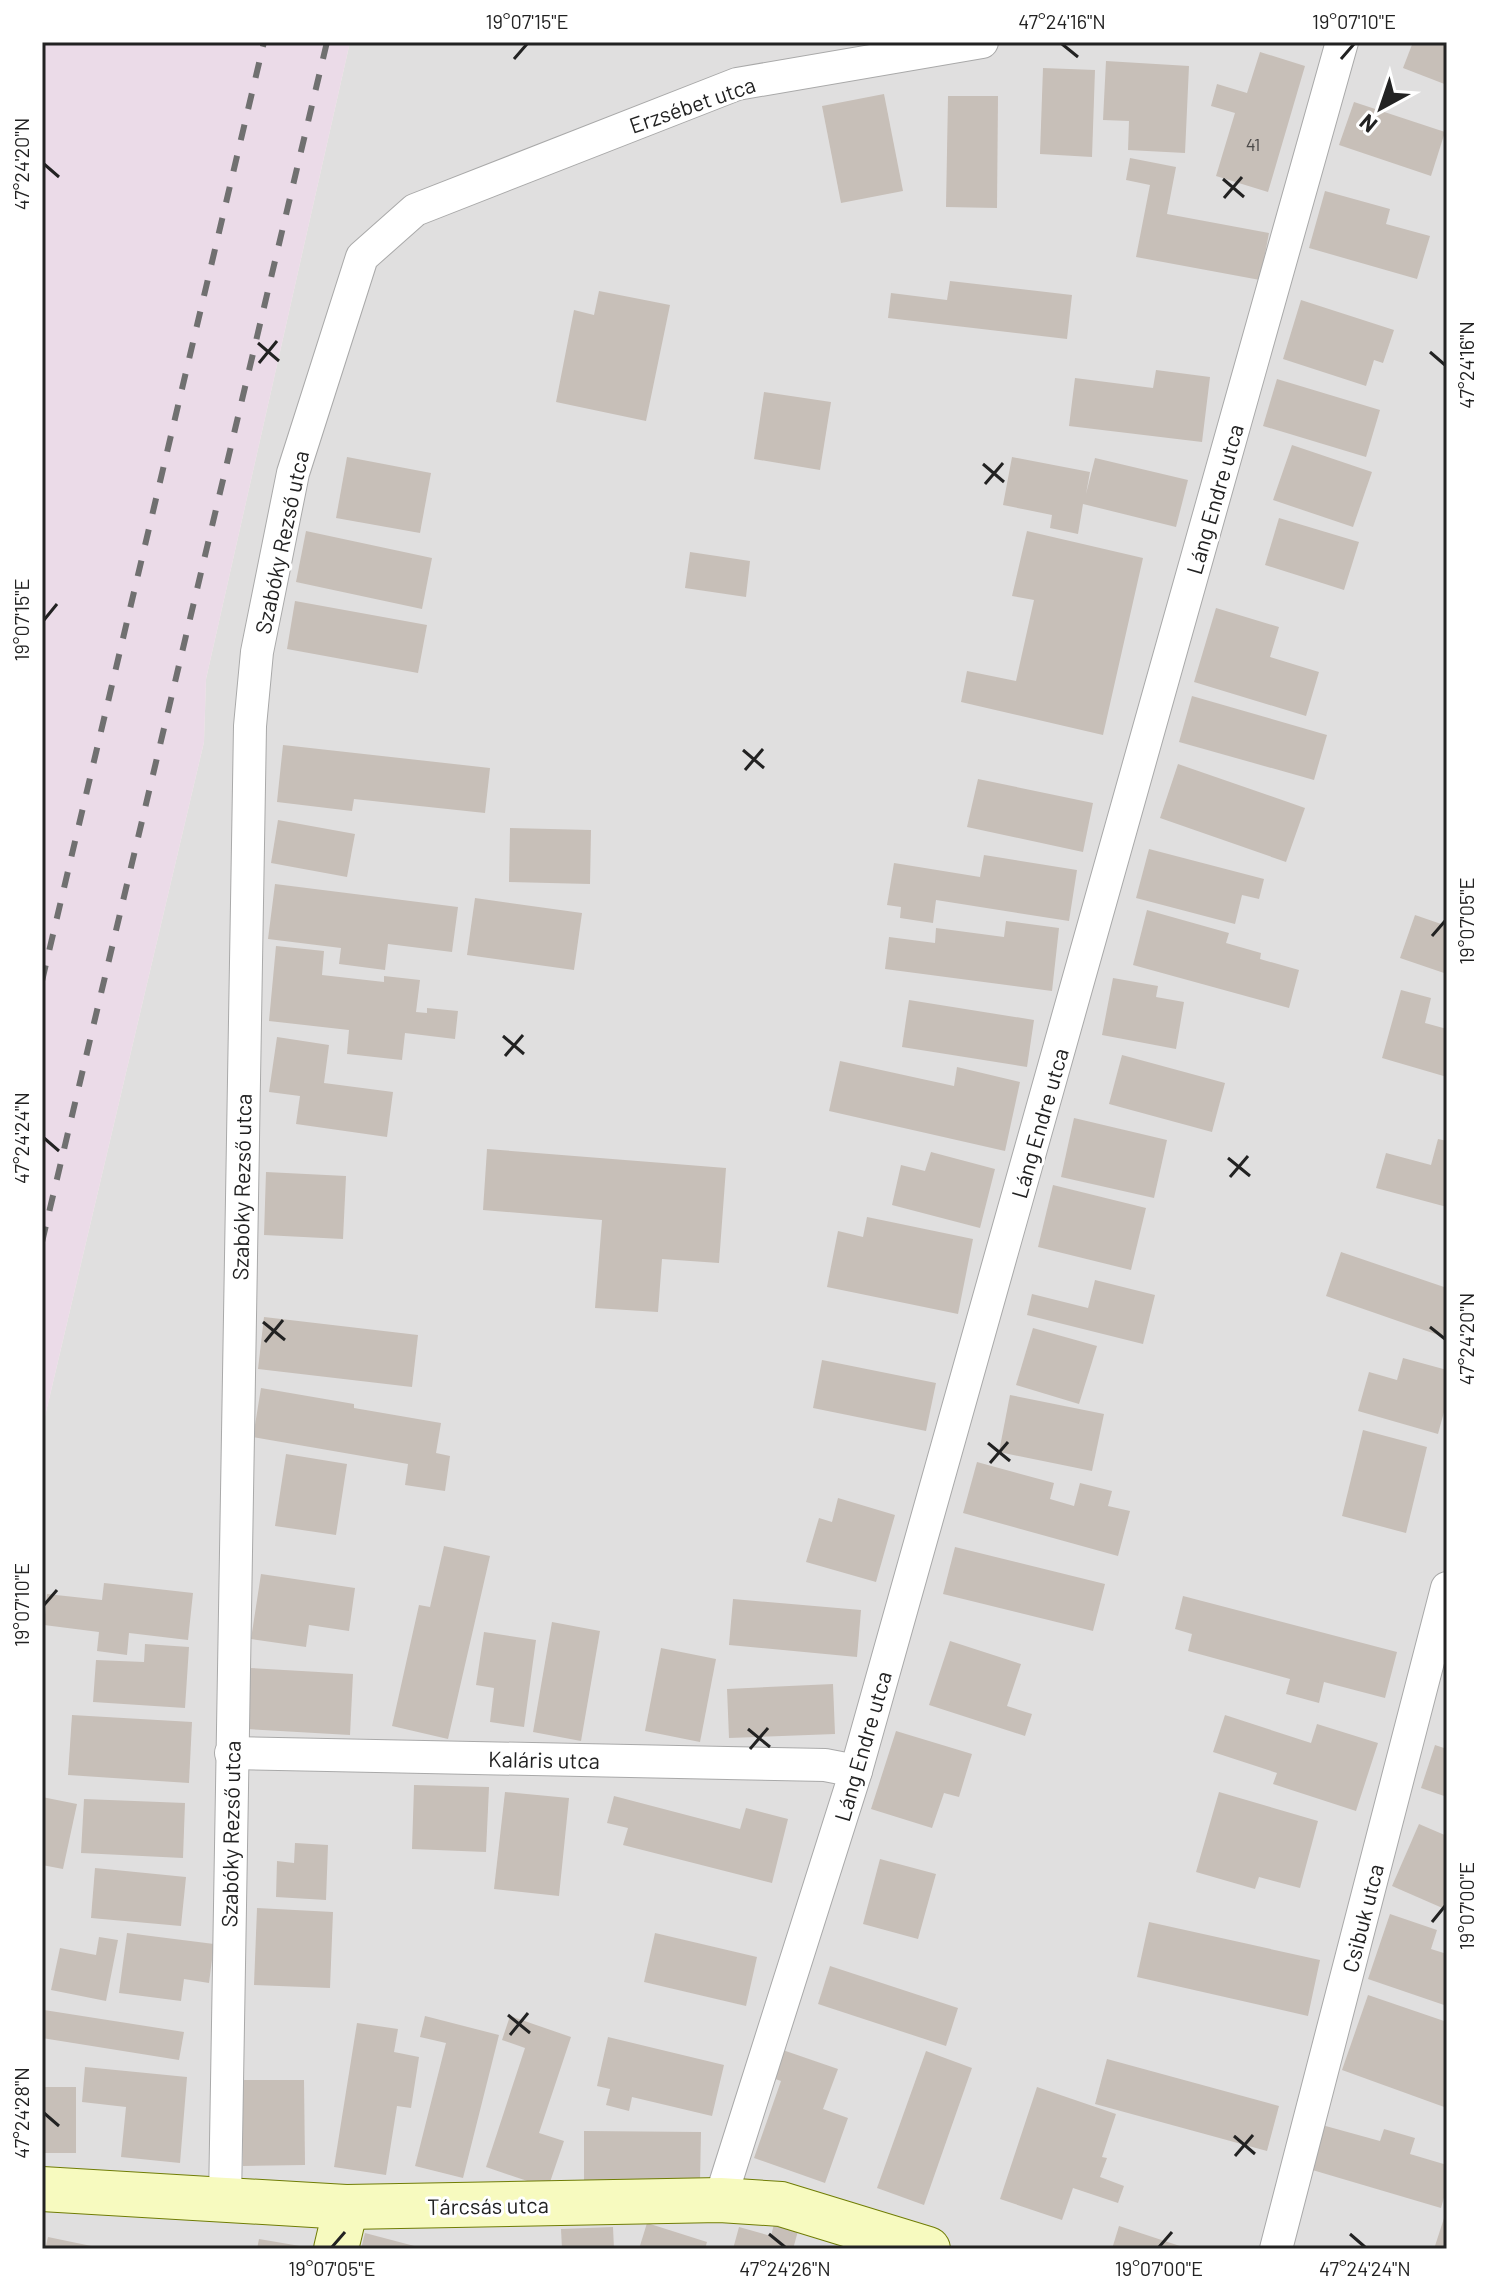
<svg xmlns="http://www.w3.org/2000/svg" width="1489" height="2291" viewBox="0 0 1489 2291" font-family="Barlow,sans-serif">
<rect width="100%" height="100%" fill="#f2efe9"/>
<path fill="#e0dfdf" d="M350,42H1447V2249H42V1429L204,742L206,679Z"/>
<path fill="#ebdbe8" d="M42,42H350L206,679L204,742L42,1429Z"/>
<g fill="#c7bfb8">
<path d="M1413,42H1447V85L1403,68Z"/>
<path d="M1260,52L1305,66L1268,192L1216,176L1235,113L1211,106L1217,84L1247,93Z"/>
<path d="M1106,61L1189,66L1185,153L1128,150L1129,121L1103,120Z"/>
<path d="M1043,68L1095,70L1092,157L1040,154Z"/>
<path d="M884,94L903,191L841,203L822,106Z"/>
<path d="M948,96H998L997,208L946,207Z"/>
<path d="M1354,102L1445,132L1431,176L1339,145Z"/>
<path d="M1130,158L1176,167L1167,214L1269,233L1260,280L1136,257L1150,185L1126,180Z"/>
<path d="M1325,191L1390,209L1386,224L1430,236L1417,279L1309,248Z"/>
<path d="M950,281L1072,295L1067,339L888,318L891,293L947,300Z"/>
<path d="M599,291L670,305L646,421L556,402L574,310L594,315Z"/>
<path d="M1301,300L1394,330L1383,363L1374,360L1366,386L1283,359Z"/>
<path d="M1156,370L1210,377L1202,442L1069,426L1075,378L1153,388Z"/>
<path d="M1277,379L1380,410L1366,457L1263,426Z"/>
<path d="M764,392L831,402L820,470L754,459Z"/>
<path d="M1292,445L1372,472L1353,527L1273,500Z"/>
<path d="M347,457L431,473L420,533L336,518Z"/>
<path d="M1012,457L1090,472L1086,494L1095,458L1188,480L1176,527L1083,504L1078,534L1050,528L1052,515L1003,505Z"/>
<path d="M1279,518L1359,542L1344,590L1265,565Z"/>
<path d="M306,531L432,558L422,609L296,582Z"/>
<path d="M1027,531L1143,558L1103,735L961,702L967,671L1016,681L1034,600L1012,596Z"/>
<path d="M690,552L750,561L746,597L685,588Z"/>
<path d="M295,601L427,625L418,673L287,649Z"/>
<path d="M1216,608L1279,627L1270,657L1319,672L1306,716L1194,682Z"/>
<path d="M1192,696L1327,735L1314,780L1179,742Z"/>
<path d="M283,745L490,768L485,813L354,799L352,811L277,802Z"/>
<path d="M1178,764L1305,808L1286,862L1160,818Z"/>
<path d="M978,779L1093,803L1083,852L967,827Z"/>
<path d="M278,820L355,834L347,877L271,863Z"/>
<path d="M510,828L591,830L590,884L509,882Z"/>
<path d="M1149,849L1264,879L1259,899L1242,895L1235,924L1136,898Z"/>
<path d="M984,855L1077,870L1069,921L936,900L933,923L900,918L901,907L887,905L894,863L980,877Z"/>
<path d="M275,884L458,907L452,952L388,944L385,970L339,964L341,948L268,939Z"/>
<path d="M475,898L582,913L574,970L467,955Z"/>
<path d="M1147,910L1229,933L1226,943L1261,953L1260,959L1299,970L1289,1008L1133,965Z"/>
<path d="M1415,915L1447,926V974L1400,958Z"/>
<path d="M1006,921L1059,928L1052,991L885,969L889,937L935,943L936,928L1004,937Z"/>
<path d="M276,946L324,951L322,975L384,982V976L420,980L416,1012L427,1013V1008L458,1011L455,1039L405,1033L402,1060L347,1054L349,1030L269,1021Z"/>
<path d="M1113,978L1158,986L1156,997L1184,1002L1176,1049L1102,1035Z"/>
<path d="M1401,990L1431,998L1425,1023L1447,1029V1077L1382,1058Z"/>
<path d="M909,1000L1034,1020L1027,1067L902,1047Z"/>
<path d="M277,1037L329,1045L324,1083L393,1092L387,1137L296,1124L300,1096L269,1092Z"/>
<path d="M1122,1055L1225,1083L1212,1132L1109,1104Z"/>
<path d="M840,1061L954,1086L957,1067L1020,1082L1005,1151L829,1111Z"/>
<path d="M1074,1118L1167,1140L1154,1198L1061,1177Z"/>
<path d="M1438,1139L1447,1141V1207L1376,1188L1386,1153L1431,1165Z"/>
<path d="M487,1149L726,1168L719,1263L662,1259L658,1312L595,1308L602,1220L483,1210Z"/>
<path d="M931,1152L995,1169L980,1228L892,1205L901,1165L925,1171Z"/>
<path d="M266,1172L346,1176L343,1239L264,1235Z"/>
<path d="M1053,1185L1146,1208L1131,1270L1038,1247Z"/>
<path d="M867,1217L973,1239L958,1314L827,1287L838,1231L863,1237Z"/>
<path d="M1341,1252L1447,1288V1338L1326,1296Z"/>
<path d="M1095,1280L1155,1295L1143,1344L1027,1315L1032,1294L1088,1308Z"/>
<path d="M264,1317L418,1335L412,1387L258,1369Z"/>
<path d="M1033,1328L1097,1346L1079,1404L1016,1385Z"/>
<path d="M1403,1358L1447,1370V1401L1438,1434L1358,1411L1369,1372L1397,1380Z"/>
<path d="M822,1360L936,1383L926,1431L813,1408Z"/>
<path d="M261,1388L354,1404V1408L441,1423L436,1453L450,1456L445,1491L405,1485L408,1464L253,1437Z"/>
<path d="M1010,1395L1104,1414L1092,1471L999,1452Z"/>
<path d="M1363,1430L1427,1447L1406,1533L1342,1516Z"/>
<path d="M286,1454L347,1464L336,1535L275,1526Z"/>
<path d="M977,1462L1054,1483L1050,1499L1074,1506L1080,1483L1112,1491L1108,1506L1130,1511L1118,1556L963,1513Z"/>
<path d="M838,1498L895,1515L876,1582L806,1562L819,1518L832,1522Z"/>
<path d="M444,1546L490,1556L448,1739L392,1726L419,1605L430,1607Z"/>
<path d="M955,1547L1105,1584L1093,1631L943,1594Z"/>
<path d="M261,1574L355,1588L349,1631L309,1625L306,1647L251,1639Z"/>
<path d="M104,1583L193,1593L188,1640L129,1633L127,1655L97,1651L99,1632L44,1625L47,1594L102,1600Z"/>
<path d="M1183,1596L1397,1652L1385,1698L1324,1682L1319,1703L1286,1694L1290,1679L1188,1651L1192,1634L1175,1629Z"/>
<path d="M733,1599L861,1610L857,1657L729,1645Z"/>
<path d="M552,1622L600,1631L581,1741L533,1732Z"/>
<path d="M484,1632L536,1640L524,1727L490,1722L494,1688L476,1685Z"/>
<path d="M950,1641L1021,1664L1007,1706L1032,1714L1025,1736L929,1705Z"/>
<path d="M145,1644L189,1647L185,1708L93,1702L96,1660L144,1662Z"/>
<path d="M661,1648L716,1659L700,1742L645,1731Z"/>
<path d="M250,1668L353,1674L350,1735L247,1729Z"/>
<path d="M833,1684L835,1734L729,1738L727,1689Z"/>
<path d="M72,1715L192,1722L189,1783L68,1775Z"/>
<path d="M1225,1715L1311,1743L1317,1724L1378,1743L1356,1811L1273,1784L1277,1773L1213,1752Z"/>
<path d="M896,1731L972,1754L959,1797L944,1793L932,1828L871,1809Z"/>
<path d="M1435,1745L1447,1749V1797L1421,1788Z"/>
<path d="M414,1785L489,1787L486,1852L412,1849Z"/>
<path d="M505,1792L569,1798L559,1896L494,1889Z"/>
<path d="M1219,1792L1318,1821L1300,1888L1259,1877L1255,1889L1196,1872Z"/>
<path d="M614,1796L740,1829L746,1808L788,1819L772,1883L623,1845L628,1828L607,1823Z"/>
<path d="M42,1797L77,1804L63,1869L42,1865Z"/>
<path d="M84,1799L185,1803L183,1858L81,1853Z"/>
<path d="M1419,1824L1447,1836V1910L1392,1886Z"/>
<path d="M295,1843L328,1845L326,1900L276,1897L277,1861L294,1863Z"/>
<path d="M880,1859L936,1874L918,1939L863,1924Z"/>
<path d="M95,1868L186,1877L181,1926L91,1918Z"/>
<path d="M257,1908L333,1912L330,1988L254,1985Z"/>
<path d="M1390,1914L1437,1930L1431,1949L1447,1954V2006L1368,1979Z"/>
<path d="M1149,1922L1320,1960L1308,2016L1137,1977Z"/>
<path d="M127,1933L214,1944L209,1983L184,1979L181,2001L119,1993Z"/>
<path d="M655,1933L757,1957L746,2006L644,1982Z"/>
<path d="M99,1937L118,1940L106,2001L51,1990L60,1948L96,1955Z"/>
<path d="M830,1966L958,2008L946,2046L818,2004Z"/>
<path d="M1368,1995L1447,2022V2108L1342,2070Z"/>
<path d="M44,2010L184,2032L179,2060L42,2038Z"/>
<path d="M425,2016L499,2035L463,2178L415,2166L446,2043L420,2037Z"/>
<path d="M510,2016L571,2037L539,2133L564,2141L548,2188L486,2167L525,2048L502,2040Z"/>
<path d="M357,2023L398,2029L394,2052L419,2057L411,2108L397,2106L386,2175L334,2167Z"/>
<path d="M608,2037L724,2065L712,2116L632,2097L629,2111L606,2105L610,2089L597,2086Z"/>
<path d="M774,2047L838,2069L823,2109L848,2118L825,2183L754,2158L781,2081L764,2075Z"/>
<path d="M926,2051L972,2068L924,2205L877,2188Z"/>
<path d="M1107,2059L1279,2106L1267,2151L1095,2104Z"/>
<path d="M85,2067L187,2077L180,2163L121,2157L126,2107L82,2102Z"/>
<path d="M243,2080H304L305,2165L243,2166Z"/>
<rect x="42" y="2087" width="34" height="66"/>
<path d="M1037,2087L1116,2114L1102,2157L1107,2158L1100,2177L1124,2186L1118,2203L1073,2188L1062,2220L1000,2199Z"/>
<path d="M1322,2125L1380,2141L1384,2129L1415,2138L1410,2154L1447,2165V2187L1441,2208L1309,2169Z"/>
<path d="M584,2131L701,2132L700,2183L584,2181Z"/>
<path d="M1446,2212L1447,2249H1434Z"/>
<path d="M647,2223L707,2242L705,2249H639Z"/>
<path d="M774,2224L798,2231L793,2249H733L739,2227L771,2236Z"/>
<path d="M1119,2226L1186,2248V2249H1112Z"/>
<path d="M613,2227L614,2249H562L561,2229Z"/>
<path d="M365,2233L422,2248V2249H361Z"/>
<path d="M48,2237L101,2248L100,2249H45Z"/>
<path d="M259,2239L306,2247V2249H257Z"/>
</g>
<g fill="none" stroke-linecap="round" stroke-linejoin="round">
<g stroke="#a9a9a9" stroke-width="34">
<g id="minor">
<path d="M231,1753L825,1765L856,1771"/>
<path d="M720,2200L856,1771L1342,42"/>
<path d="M225,2201L250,726L257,652L293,473L362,257L415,210L737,84L982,42"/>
<path d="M1276,2249L1447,1588"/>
</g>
</g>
<g stroke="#707d05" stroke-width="46">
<g id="secondary">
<path d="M42,2189L346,2207L720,2200L781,2204L928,2249"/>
<path d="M336,2249L346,2207"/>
</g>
</g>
<use href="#minor" stroke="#fff" stroke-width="32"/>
<use href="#secondary" stroke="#f7fabf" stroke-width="44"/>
<g stroke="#707070" stroke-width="6" stroke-dasharray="16 16" stroke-linecap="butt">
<path d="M42,981L264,42"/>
<path d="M42,1242L327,42"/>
</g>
</g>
<path fill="none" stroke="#222" stroke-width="3" d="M1062,44L1078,57M514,59L527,44M1341,59L1354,44M44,164L59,177M1223,179L1244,197M1224,198L1242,177M258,343L279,361M1430,352L1445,365M259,363L277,341M983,464L1004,482M985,484L1003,463M44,620L57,604M743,750L764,768M745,770L763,749M1432,936L1445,921M503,1036L524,1054M505,1056L523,1035M44,1138L59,1151M1228,1158L1250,1176M1230,1177L1248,1156M263,1322L285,1340M1430,1327L1445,1339M265,1342L283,1320M988,1443L1010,1461M990,1463L1008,1442M44,1605L57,1590M748,1729L770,1747M750,1749L768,1728M1432,1922L1445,1906M508,2015L530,2033M510,2035L528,2013M44,2113L59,2126M1234,2136L1255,2154M1235,2156L1253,2135M769,2234L785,2247M1350,2234L1365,2247M332,2247L345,2232M1159,2247L1172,2232"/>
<g text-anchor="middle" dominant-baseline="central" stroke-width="6" stroke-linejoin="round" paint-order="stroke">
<g font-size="18" fill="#4b4948">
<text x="1253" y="144">41</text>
</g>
<g font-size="22" fill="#222" stroke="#fff">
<text transform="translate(692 104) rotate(-19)">Erzsébet utca</text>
<text transform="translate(1214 499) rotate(-74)">Láng Endre utca</text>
<text transform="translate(281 542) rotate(-78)">Szabóky Rezső utca</text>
<text transform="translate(1039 1123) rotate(-74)">Láng Endre utca</text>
<text transform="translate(241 1187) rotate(-89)">Szabóky Rezső utca</text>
<text transform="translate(862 1746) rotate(-74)">Láng Endre utca</text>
<text transform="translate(544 1759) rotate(1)">Kaláris utca</text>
<text transform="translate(230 1834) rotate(-89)">Szabóky Rezső utca</text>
<text transform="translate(1362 1918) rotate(-76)">Csibuk utca</text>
<text transform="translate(488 2205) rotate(-1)">Tárcsás utca</text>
</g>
</g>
<rect width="1489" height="2291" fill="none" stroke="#ffffff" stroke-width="88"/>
<g transform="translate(1381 108) rotate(220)" stroke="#ffffff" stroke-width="6" paint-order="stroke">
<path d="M0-6L14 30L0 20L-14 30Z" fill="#222222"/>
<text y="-12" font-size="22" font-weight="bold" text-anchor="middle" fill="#222222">N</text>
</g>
<rect x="44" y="44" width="1401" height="2203" fill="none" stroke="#222" stroke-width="3"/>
<g font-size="20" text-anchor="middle" fill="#222">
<text x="527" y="29">19°07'15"E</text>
<text x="1062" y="29">47°24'16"N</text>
<text x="1354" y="29">19°07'10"E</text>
<text transform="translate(22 164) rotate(-90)" y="7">47°24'20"N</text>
<text transform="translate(1467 365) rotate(-90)" y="7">47°24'16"N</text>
<text transform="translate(22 620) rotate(-90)" y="7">19°07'15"E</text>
<text transform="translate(1467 921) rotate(-90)" y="7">19°07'05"E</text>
<text transform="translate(22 1138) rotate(-90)" y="7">47°24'24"N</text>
<text transform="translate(1467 1339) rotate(-90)" y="7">47°24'20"N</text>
<text transform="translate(22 1605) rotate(-90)" y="7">19°07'10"E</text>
<text transform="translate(1467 1906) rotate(-90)" y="7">19°07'00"E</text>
<text transform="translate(22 2113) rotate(-90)" y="7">47°24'28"N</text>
<text x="332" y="2276">19°07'05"E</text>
<text x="785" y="2276">47°24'26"N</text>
<text x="1159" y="2276">19°07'00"E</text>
<text x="1365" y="2276">47°24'24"N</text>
</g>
</svg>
